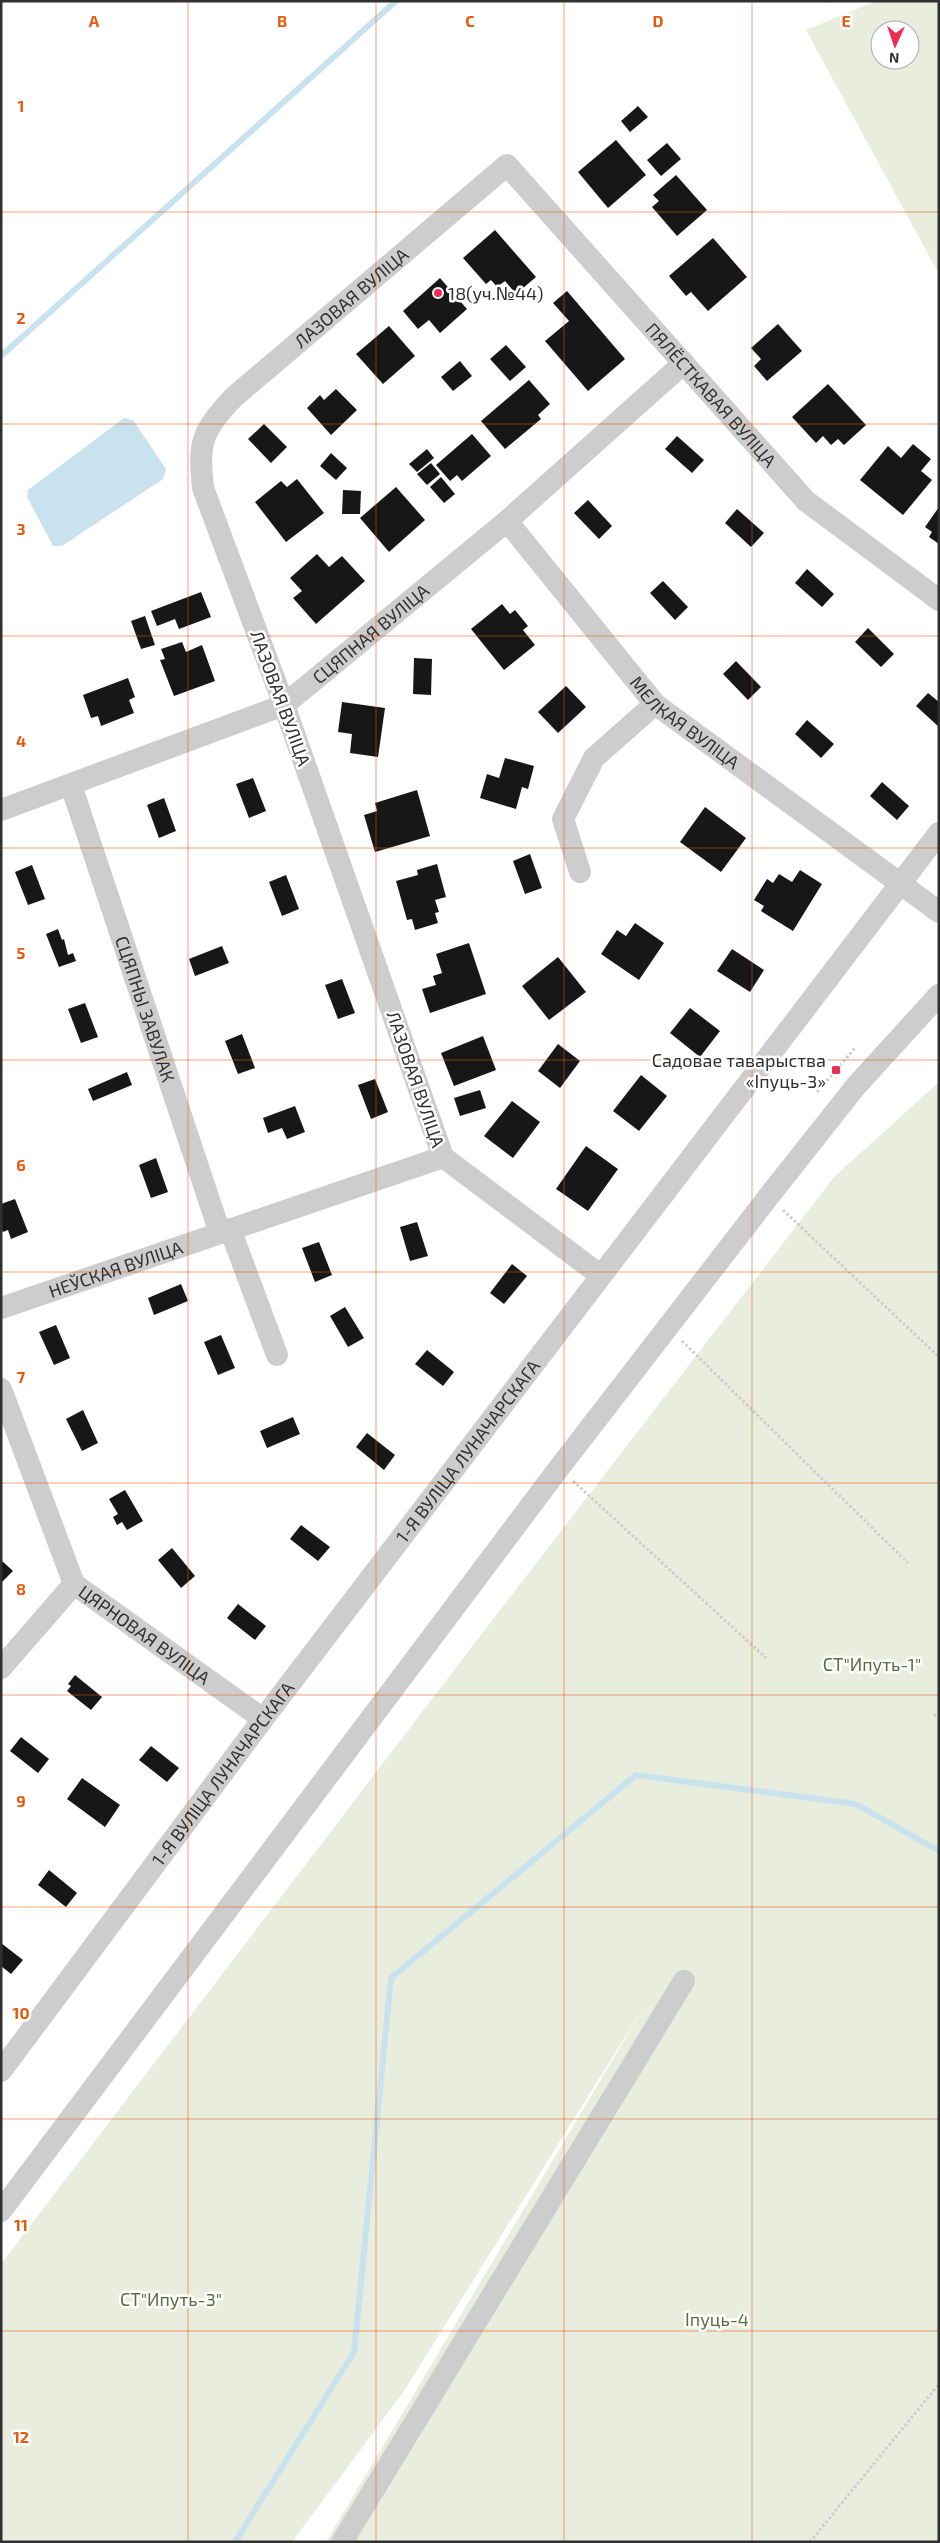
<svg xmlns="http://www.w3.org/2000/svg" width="940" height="2543" viewBox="0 0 940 2543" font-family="'Exo 2',sans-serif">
<rect width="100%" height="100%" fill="#fff"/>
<g fill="#e8eddd" fill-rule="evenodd">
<path d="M876,1H939V274L806,30ZM880,30H910V60H880Z"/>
<path d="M939,1082V2542H326L647,2002L404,2391L292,2542H1V2264L477,1640L834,1177Z"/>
</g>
<path fill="#c9e3ee" d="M124,418L133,420L166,469L163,479L62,546H53L27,497L28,490Z"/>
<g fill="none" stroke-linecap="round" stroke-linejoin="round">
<g stroke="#c9e3ee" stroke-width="6">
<path d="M1,356L396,1"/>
<path d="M235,2542L354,2352L391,1978L636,1775L856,1804L939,1851"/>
</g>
</g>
<g fill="#171717">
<path d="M638,106L648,117L630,132L621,121Z"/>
<path d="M616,140L646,175L608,208L578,172Z"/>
<path d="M667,143L681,159L661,176L647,160Z"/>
<path d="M676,175L707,210L677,236L652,207L659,201L653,195Z"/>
<path d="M495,230L536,277L516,294L505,281L497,287L491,280L486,284L463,258Z"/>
<path d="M713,238L747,277L708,311L691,292L686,296L669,276Z"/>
<path d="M440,278L467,309L440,333L429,320L418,329L403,311Z"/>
<path d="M567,291L625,359L588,391L545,341L569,321L553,303Z"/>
<path d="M778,324L802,351L767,381L754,366L761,359L751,348Z"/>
<path d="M389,326L415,356L383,384L356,354Z"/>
<path d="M506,345L526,367L510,381L490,359Z"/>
<path d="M460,361L472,376L453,391L441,377Z"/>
<path d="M529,380L550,404L538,415L541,419L505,449L481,421Z"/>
<path d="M828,384L866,425L844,445L838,439L831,445L823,436L816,443L792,417Z"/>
<path d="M336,389L357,410L331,435L307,408L320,395L324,400Z"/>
<path d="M264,424L287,447L271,463L248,439Z"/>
<path d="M472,434L491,456L462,481L457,475L450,481L436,465Z"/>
<path d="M677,436L704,460L692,473L665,449Z"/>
<path d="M913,444L931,459L921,471L932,480L903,515L860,480L888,446L901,458Z"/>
<path d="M427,449L434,458L417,472L409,464Z"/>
<path d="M331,453L347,468L336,480L320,466Z"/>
<path d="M431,463L440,474L427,485L417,474Z"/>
<path d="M441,477L455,494L444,503L430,487Z"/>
<path d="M297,479L324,513L286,542L255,502L281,481L287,487Z"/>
<path d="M396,487L425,520L389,552L360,518Z"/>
<path d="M343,490L361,491L360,514H342Z"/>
<path d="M588,500L612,526L599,539L574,513Z"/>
<path d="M939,507V544L929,537L932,532L925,527Z"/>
<path d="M737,509L764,533L751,547L725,523Z"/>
<path d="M317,554L329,567L342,556L365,581L316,624L293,598L302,591L290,578Z"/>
<path d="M807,569L834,594L822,607L795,583Z"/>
<path d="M663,581L688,607L675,620L650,593Z"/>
<path d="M201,592L211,617L179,629L175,619L157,626L151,611Z"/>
<path d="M502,604L510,614L515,610L528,626L523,630L535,645L504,670L471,629Z"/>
<path d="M145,616L155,645L141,649L131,621Z"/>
<path d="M868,628L894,654L881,667L855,642Z"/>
<path d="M182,642L186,652L202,645L215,681L174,696L160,660L165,659L161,649Z"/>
<path d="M414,658L432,659L431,695L413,694Z"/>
<path d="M736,661L761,687L748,700L723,674Z"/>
<path d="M128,678L135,697L129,700L134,713L101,726L98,716L91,718L83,695Z"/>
<path d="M566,686L586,707L558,733L538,712Z"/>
<path d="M928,693L939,702V727L916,706Z"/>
<path d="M342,702L385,708L378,757L350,753L352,734L338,732Z"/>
<path d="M807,720L834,744L821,758L795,734Z"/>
<path d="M505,758L534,766L528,789L522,787L516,809L480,798L487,774L499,778Z"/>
<path d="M253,778L266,811L249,818L236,784Z"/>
<path d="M882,782L909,806L897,820L870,796Z"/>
<path d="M417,790L430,836L375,852L364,815L377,811L375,803Z"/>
<path d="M164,798L176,831L159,838L147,805Z"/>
<path d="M705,807L746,838L721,872L680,842Z"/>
<path d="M530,854L542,888L525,894L513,861Z"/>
<path d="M437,864L446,897L435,900L439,912L435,913L438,923L415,930L412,919L407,920L396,881L418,875L417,870Z"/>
<path d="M32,865L45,899L28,905L15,872Z"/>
<path d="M800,870L822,884L793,931L761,911L764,906L754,900L767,879L773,883L779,874L792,882Z"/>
<path d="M286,875L299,909L282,916L269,882Z"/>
<path d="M635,923L664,943L639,980L601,954L617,930L626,936Z"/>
<path d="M58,929L62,940L64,939L68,955L73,953L76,961L59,967L46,934Z"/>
<path d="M469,943L486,994L430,1013L422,989L436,985L433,976L442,973L436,954Z"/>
<path d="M222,946L229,963L195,976L189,959Z"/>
<path d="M732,949L764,970L750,992L717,971Z"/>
<path d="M558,957L586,992L549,1020L522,986Z"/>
<path d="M342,979L355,1013L338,1019L325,985Z"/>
<path d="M85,1003L98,1037L81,1043L68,1009Z"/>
<path d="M690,1008L720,1031L700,1057L670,1033Z"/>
<path d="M242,1034L255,1068L238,1074L225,1041Z"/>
<path d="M483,1036L496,1070L454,1086L441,1053Z"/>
<path d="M558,1044L580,1061L560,1088L538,1071Z"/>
<path d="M127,1072L132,1085L93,1101L88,1089Z"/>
<path d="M641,1075L667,1096L639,1131L613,1111Z"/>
<path d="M375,1079L388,1112L371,1119L358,1085Z"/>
<path d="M480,1090L486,1108L460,1116L454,1098Z"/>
<path d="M512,1101L540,1122L513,1158L484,1136Z"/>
<path d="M295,1106L305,1132L287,1139L282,1128L268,1133L263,1118Z"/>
<path d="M586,1146L618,1169L588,1211L556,1189Z"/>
<path d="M156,1158L168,1192L151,1198L139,1165Z"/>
<path d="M15,1199L28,1232L11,1239L8,1230L3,1232L1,1228V1204Z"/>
<path d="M417,1222L428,1256L410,1261L400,1227Z"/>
<path d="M319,1242L332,1275L315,1282L302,1248Z"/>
<path d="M512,1264L527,1276L504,1304L490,1293Z"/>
<path d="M181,1284L188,1301L154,1315L148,1298Z"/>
<path d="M345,1307L364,1338L348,1347L330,1316Z"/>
<path d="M56,1325L70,1358L54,1365L39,1332Z"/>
<path d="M221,1335L235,1368L218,1375L204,1342Z"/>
<path d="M427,1350L454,1372L443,1386L415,1364Z"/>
<path d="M83,1410L98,1443L82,1451L66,1419Z"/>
<path d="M293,1417L300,1434L267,1448L260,1431Z"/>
<path d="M367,1433L395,1455L384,1470L356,1447Z"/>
<path d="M125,1490L143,1521L127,1530L122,1522L117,1525L113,1517L118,1514L109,1499Z"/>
<path d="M301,1525L330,1547L318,1561L290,1539Z"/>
<path d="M172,1548L195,1576L181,1588L158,1560Z"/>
<path d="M1,1560L13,1571L1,1583Z"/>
<path d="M238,1604L266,1626L255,1640L227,1618Z"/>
<path d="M75,1675L102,1697L91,1710L67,1691L71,1686L68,1684Z"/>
<path d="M21,1737L49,1759L38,1773L10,1751Z"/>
<path d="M151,1746L179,1768L167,1782L139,1760Z"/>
<path d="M82,1778L120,1805L105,1827L67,1799Z"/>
<path d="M49,1870L77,1893L66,1907L38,1885Z"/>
<path d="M1,1943L23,1960L11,1974L1,1966Z"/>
</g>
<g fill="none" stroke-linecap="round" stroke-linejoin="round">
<g stroke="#cdcdcd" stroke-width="3" stroke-dasharray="2.5 2.5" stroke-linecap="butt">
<path d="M829,2L831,1"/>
<path d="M817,1092L855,1048"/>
<path d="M783,1210L939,1357"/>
<path d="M682,1341L908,1563"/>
<path d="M573,1481L766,1658"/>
<path d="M934,1716L939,1713"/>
<path d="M810,2542L939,2384"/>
</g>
<g stroke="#cdcdcd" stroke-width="22">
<path id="s1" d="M507,521L655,704L939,912"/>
<path id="s2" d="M71,785L220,1233"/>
<path id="s3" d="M1,810L284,705L507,521L684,363"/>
<path d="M580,872L563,819L594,758L655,704"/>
<path d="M230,1229L277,1355"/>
<path id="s4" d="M600,1275L443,1157L284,705L203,488C198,441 202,431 234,397L507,165L806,501L939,600"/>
<path id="s5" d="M1,1308L443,1157"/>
<path id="s6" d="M1,1389L74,1584L263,1719"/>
<path d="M1,1668L74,1584"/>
<path id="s7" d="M1,2071L263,1719L939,833"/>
<path d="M1,2211L559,1468L769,1196L856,1086L939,995"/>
<path d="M342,2542L684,1981"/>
</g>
</g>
<path fill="none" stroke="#e8590c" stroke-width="1" stroke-opacity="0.55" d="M188,1V2542M376,1V2542M564,1V2542M752,1V2542M1,212H939M1,424H939M1,636H939M1,848H939M1,1060H939M1,1272H939M1,1483H939M1,1695H939M1,1907H939M1,2119H939M1,2331H939"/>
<g fill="#eb2d50" stroke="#fff" stroke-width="2">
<circle cx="438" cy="293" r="5"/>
<rect x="831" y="1065" width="10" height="10" rx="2.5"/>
</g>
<g text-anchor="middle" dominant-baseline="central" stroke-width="5" stroke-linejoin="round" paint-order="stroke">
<g font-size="18" fill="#303030" stroke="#fff" text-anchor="start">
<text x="448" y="293">18(уч.№44)</text>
<text x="826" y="1060" text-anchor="end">Садовае таварыства<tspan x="826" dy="21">«Іпуць-3»</tspan></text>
</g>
<g font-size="18" fill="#303030" stroke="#fff">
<text stroke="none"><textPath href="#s4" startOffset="1162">ЛАЗОВАЯ ВУЛІЦА</textPath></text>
<text stroke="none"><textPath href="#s4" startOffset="1674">ПЯЛЁСТКАВАЯ ВУЛІЦА</textPath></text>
<text stroke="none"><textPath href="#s3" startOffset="414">СЦЯПНАЯ ВУЛІЦА</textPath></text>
<text transform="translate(281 698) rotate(70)">ЛАЗОВАЯ ВУЛІЦА</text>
<text stroke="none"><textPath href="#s1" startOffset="270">МЕЛКАЯ ВУЛІЦА</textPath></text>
<text stroke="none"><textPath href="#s2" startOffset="236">СЦЯПНЫ ЗАВУЛАК</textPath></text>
<text transform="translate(416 1079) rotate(71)">ЛАЗОВАЯ ВУЛІЦА</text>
<text stroke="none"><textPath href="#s5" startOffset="121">НЕЎСКАЯ ВУЛІЦА</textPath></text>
<text stroke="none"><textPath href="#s7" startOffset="776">1-Я ВУЛІЦА ЛУНАЧАРСКАГА</textPath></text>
<text stroke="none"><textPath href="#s6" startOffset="295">ЦЯРНОВАЯ ВУЛІЦА</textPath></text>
<text stroke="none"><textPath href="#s7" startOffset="371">1-Я ВУЛІЦА ЛУНАЧАРСКАГА</textPath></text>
</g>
<g font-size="18" fill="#586e3b" stroke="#fff">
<text x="872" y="1664">СТ"Ипуть-1"</text>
<text x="171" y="2299">СТ"Ипуть-3"</text>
<text x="717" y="2319">Іпуць-4</text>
</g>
</g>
<g font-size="16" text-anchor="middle" font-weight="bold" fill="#e8590c" stroke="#fff" stroke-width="5" stroke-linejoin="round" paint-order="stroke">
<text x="94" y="27">A</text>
<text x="282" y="27">B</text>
<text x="470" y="27">C</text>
<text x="658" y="27">D</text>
<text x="846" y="27">E</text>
<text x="21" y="112">1</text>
<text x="21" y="324">2</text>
<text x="21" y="535">3</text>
<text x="21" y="747">4</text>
<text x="21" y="959">5</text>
<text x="21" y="1171">6</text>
<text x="21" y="1383">7</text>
<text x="21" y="1595">8</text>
<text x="21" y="1807">9</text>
<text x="21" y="2019">10</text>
<text x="21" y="2231">11</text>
<text x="21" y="2443">12</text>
</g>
<rect width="940" height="2543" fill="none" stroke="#303030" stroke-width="5"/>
<g transform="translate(895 45) rotate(183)"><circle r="24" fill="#ffffff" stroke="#acacac"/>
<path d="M0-4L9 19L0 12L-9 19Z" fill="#eb2d50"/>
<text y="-8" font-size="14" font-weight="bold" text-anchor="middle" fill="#303030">N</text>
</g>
</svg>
